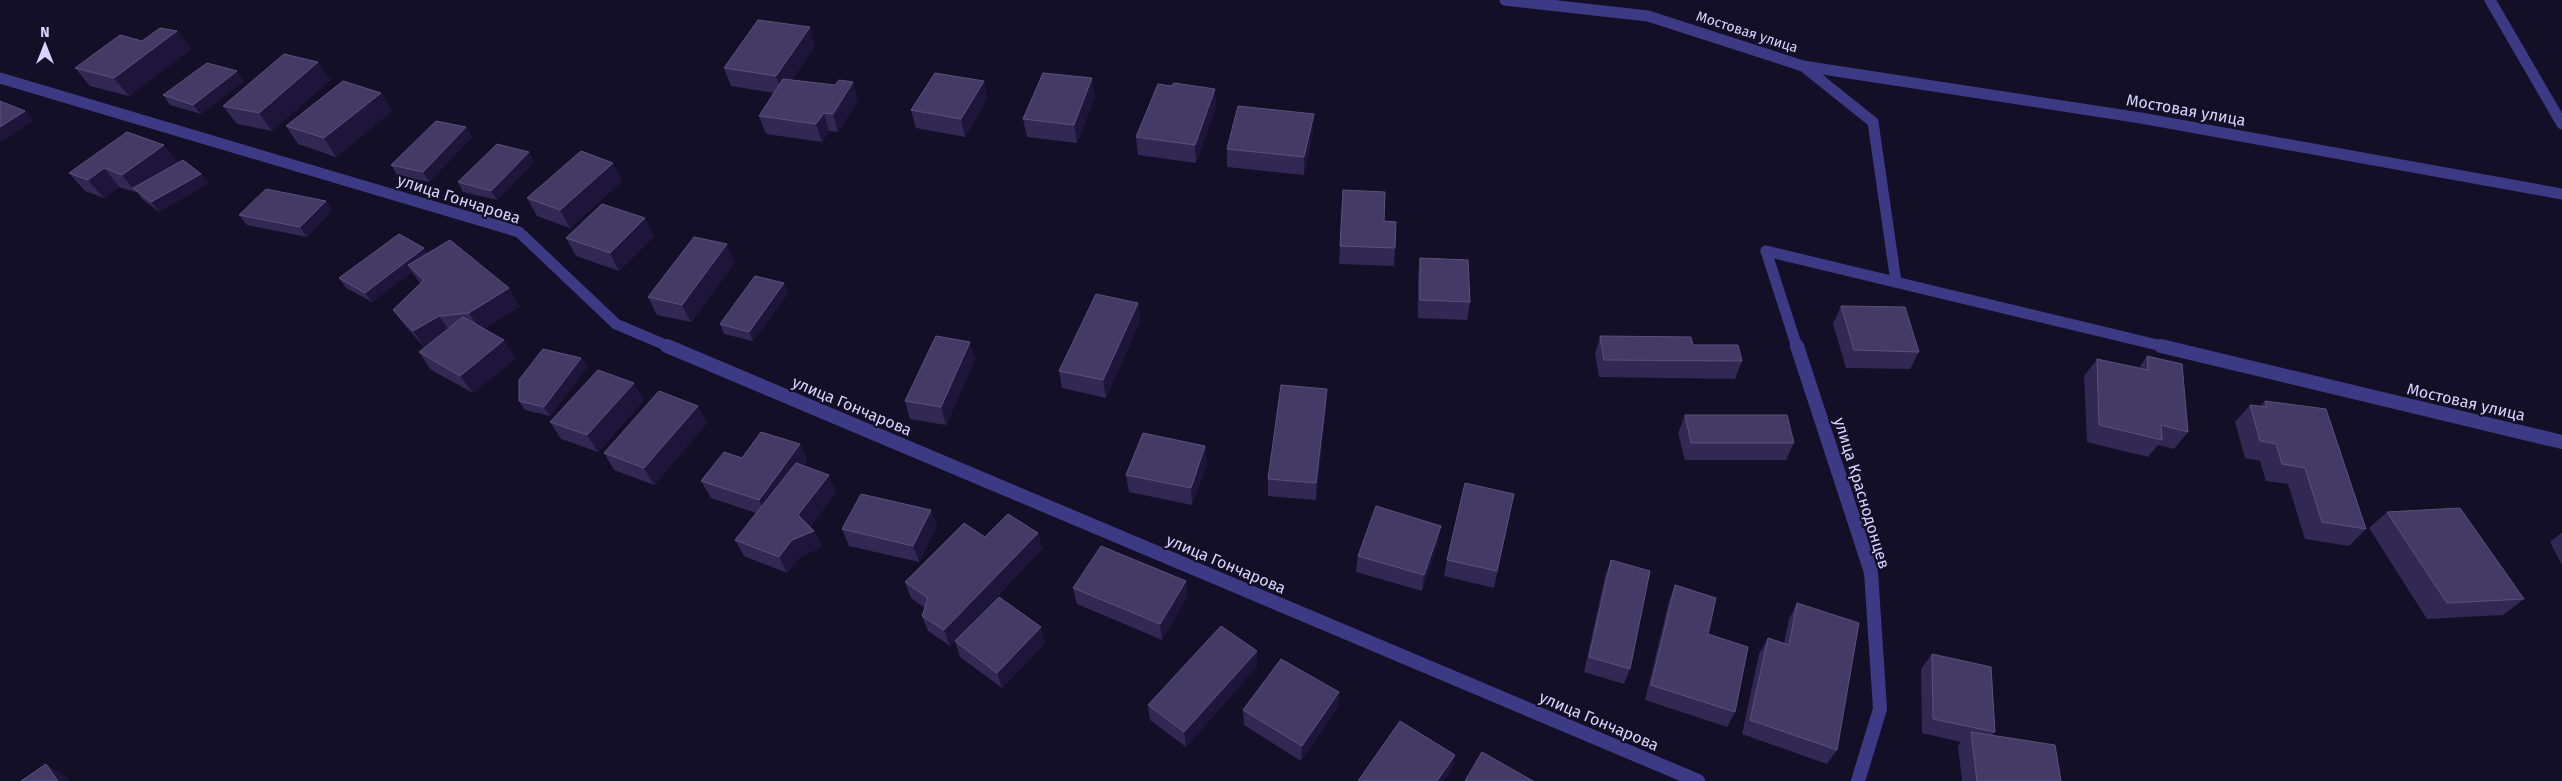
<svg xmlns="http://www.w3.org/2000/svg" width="2562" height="781" viewBox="0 0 2562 781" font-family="'Fira Sans',sans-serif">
<rect width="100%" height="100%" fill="#130f26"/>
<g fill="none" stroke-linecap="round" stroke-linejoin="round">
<g stroke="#3d3a85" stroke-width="11">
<path d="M1505,0L1648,16L1803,66L1873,122L1896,282"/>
<path d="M2490,0L2562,124"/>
<path d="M1803,66L2141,118L2562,194"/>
<path d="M0,78L519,232L616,324L670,347"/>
<path d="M1766,251L2166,347"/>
<path d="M1766,251L1797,347"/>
</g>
<g stroke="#3d3a85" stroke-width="14">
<path d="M667,346L1698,781"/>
<path d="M1797,346L1871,572L1880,709L1858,781"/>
<path d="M2161,346L2562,442"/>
</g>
</g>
<g fill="#312854">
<path d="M177,31L191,49L129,96L90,86L75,68L142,41Z"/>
<path d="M815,45L792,80L858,100L838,132L829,131L822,142L766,134L759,116L774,93L731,86L724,68Z"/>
<path d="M318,62L330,80L272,131L237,124L223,106Z"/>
<path d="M244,81L201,114L170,105L163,95Z"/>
<path d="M984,81L987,99L965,137L916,128L911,110Z"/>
<path d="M381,93L392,111L336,157L298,144L286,126Z"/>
<path d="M1095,96L1077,143L1027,137L1023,119Z"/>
<path d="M1216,107L1196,163L1138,155L1136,137Z"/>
<path d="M466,127L472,137L429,182L397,175L391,165Z"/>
<path d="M127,132L178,162L201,174L209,183L159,212L141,198L138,193L119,187L104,198L85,191L69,173Z"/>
<path d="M1313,132L1304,175L1227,167V149Z"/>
<path d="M529,152L534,162L497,200L463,192L458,182Z"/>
<path d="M613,163L622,181L570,228L537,216L527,198Z"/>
<path d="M1343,190L1384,221L1395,248L1394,266L1339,264Z"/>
<path d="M326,201L332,210L307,237L247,225L239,215Z"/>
<path d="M645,218L654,236L619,271L576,256L566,238Z"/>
<path d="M428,254L520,306L484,329L516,358L473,393L431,370L419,352L425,348L406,327L393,310L420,283L412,272L372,302L346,288L339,278Z"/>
<path d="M1420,258L1470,302L1467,320L1418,318V276Z"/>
<path d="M735,262L691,322L657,315L648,297Z"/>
<path d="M788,293L753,341L724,334L720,324Z"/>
<path d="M1138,303L1140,321L1106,398L1062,388L1059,371Z"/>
<path d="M1841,306L1919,352L1910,369L1846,368L1833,324Z"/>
<path d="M1600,336L1693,345L1742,361L1735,379L1599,377L1595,354Z"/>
<path d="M2147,356L2188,432L2174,449L2158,445L2148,457L2087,442L2084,376L2097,359L2139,368Z"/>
<path d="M581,358L587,367L550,416L525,410L519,401Z"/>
<path d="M975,359L946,425L910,419L905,401Z"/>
<path d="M644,400L598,452L561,439L550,422Z"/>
<path d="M2265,401L2366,529L2349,546L2305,539L2288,484L2266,481L2260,461L2245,458L2235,422L2250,405L2260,406Z"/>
<path d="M698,406L707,423L654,485L614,470L604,453Z"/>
<path d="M1326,407L1316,500L1268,496V479Z"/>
<path d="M1685,415L1794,443L1786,460H1685L1678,433Z"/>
<path d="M800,444L807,461L804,466L836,492L810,527L814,531L822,547L800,557L787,573L744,556L735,540L756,513L711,498L701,481L742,458Z"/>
<path d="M1205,446L1207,463L1192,505L1129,492L1126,475Z"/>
<path d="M1514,494L1494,588L1444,576L1447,560Z"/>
<path d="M2387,512L2524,599L2503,615L2427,619L2369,528Z"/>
<path d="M937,526L919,562L849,546L842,529Z"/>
<path d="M1038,533L1042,549L950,646L928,631L922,616L925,608L911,598L905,582L985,537Z"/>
<path d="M2561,533H2562V565L2550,542Z"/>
<path d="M1438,542L1422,591L1356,572L1358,556Z"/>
<path d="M1611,560L1630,669L1624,684L1584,672L1605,576Z"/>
<path d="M1186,581L1187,597L1162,640L1077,604L1073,588Z"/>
<path d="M1675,585L1708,634L1735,712L1727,727L1645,700L1669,601Z"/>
<path d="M1797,603L1837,750L1827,764L1742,734L1759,654L1768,638L1784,643L1789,619Z"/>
<path d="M955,641L1045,643L1002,688L960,657Z"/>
<path d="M1932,654L1995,732L1992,735L2061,781H1962L1958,746L1961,742L1922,733L1921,669Z"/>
<path d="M1257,666L1186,747L1150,720L1148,705Z"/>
<path d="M1338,707L1301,761L1244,725L1243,710Z"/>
</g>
<g fill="#1d163a">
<path d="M810,27L815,45L783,94L776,76Z"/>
<path d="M177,31L191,49L129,96L114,78Z"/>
<path d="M318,62L330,80L272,131L259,113Z"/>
<path d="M237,71L244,81L201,114L193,105Z"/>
<path d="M1092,78L1095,96L1077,143L1074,125Z"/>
<path d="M984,81L987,99L965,137L961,119Z"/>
<path d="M853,82L858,100L838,132L833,114Z"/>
<path d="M1215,89L1216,107L1196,163L1195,145Z"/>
<path d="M381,93L392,111L336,157L324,138Z"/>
<path d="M25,111L34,120L0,143V127Z"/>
<path d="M824,113L829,131L822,142L816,124Z"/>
<path d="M1314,114L1313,132L1304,175V157Z"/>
<path d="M466,127L472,137L429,182L423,172Z"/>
<path d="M164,145L179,163L133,188L137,193L122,175Z"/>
<path d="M529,152L534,162L497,200L491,191Z"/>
<path d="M613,163L622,181L570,228L560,210Z"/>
<path d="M104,168L119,187L104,198L88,180Z"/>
<path d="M201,174L209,183L159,212L151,202Z"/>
<path d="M326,201L332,210L307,237L300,227Z"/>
<path d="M645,218L654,236L619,271L610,253Z"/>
<path d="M727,244L735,262L691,322L682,305Z"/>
<path d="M424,248L431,258L408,265L412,272L372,302L365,293Z"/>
<path d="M784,283L788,293L753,341L749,332Z"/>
<path d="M509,288L520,306L481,331L469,313Z"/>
<path d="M1138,303L1140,321L1106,398L1103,380Z"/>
<path d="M439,316L451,333L425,348L413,331Z"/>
<path d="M504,340L516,358L473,393L460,376Z"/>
<path d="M970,342L975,359L946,425L941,407Z"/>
<path d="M581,358L587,367L550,416L544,407Z"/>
<path d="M634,383L644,400L598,452L587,435Z"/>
<path d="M1327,389L1326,407L1316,500V483Z"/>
<path d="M698,406L707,423L654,485L644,468Z"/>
<path d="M800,444L807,461L767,517L759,500Z"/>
<path d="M1205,446L1207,463L1192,505L1191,488Z"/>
<path d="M829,475L836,492L806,532L798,515Z"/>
<path d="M931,510L937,526L919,562L913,546Z"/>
<path d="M1441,526L1438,542L1422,591L1424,575Z"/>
<path d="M814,531L822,547L800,557L787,573L779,557L792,540Z"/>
<path d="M1038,533L1042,549L950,646L944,630Z"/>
<path d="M1186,581L1187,597L1162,640L1160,624Z"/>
<path d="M1041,627L1045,643L1002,688L997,673Z"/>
<path d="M1257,651V666L1186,747L1184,732Z"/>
<path d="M1339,692L1338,707L1301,761L1302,746Z"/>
<path d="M1455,755L1452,769L1444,781H1437Z"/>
<path d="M46,764L68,778L70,781H58Z"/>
</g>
<g fill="#433a66" stroke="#5a527e">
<path d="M758,20L810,27L776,76L724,68Z"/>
<path d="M160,28L177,31L114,78L75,68L120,35L142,41Z"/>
<path d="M284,54L318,62L259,113L223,106Z"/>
<path d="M207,63L237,71L193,105L163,95Z"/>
<path d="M935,73L984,81L961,119L911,110Z"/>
<path d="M1043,73L1092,78L1074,125L1023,119Z"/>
<path d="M783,79L835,85L839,80L853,82L833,114L824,113L816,124L759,116Z"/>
<path d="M343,81L381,93L324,138L286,126Z"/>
<path d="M1174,83L1215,89L1195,145L1136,137L1158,84L1171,86Z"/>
<path d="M0,101L25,111L0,127Z"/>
<path d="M1238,106L1314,114L1304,157L1227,149Z"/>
<path d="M436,121L466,127L423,172L391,165Z"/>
<path d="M127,132L164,145L122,175L104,168L88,180L69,173Z"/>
<path d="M497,144L529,152L491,191L458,182Z"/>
<path d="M581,151L613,163L560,210L527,198Z"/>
<path d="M183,160L201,174L151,202L133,188Z"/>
<path d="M266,189L326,201L300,227L239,215Z"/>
<path d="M1343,190L1385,192L1384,221L1396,222L1395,248L1340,246Z"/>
<path d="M602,204L645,218L610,253L566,238Z"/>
<path d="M399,234L424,248L365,293L339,278Z"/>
<path d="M694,237L727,244L682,305L648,297Z"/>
<path d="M450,240L509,288L469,313L439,316L413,331L393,310L424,280L408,265Z"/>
<path d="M1420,258L1468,260L1470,302L1420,300Z"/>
<path d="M755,276L784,283L749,332L720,324Z"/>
<path d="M1096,294L1138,303L1103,380L1059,371Z"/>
<path d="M1841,306L1905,307L1919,352L1854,350Z"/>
<path d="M463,317L504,340L460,376L419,352Z"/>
<path d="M936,336L970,342L941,407L905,401Z"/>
<path d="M1600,336L1691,337L1693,345H1738L1742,361L1604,360Z"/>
<path d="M543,349L581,358L544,407L519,401V380Z"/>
<path d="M2147,356L2182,364L2188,432L2161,425L2162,440L2099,425L2097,359L2148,370Z"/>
<path d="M598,370L634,383L587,435L550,422Z"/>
<path d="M1281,385L1327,389L1316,483L1268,479Z"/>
<path d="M659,391L698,406L644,468L604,453Z"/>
<path d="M2265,401L2326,409L2366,529L2322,522L2305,468L2282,464L2276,444L2260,441L2250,405L2267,407Z"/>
<path d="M1685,415H1787L1794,443H1691Z"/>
<path d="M761,432L800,444L759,500L701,481L724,452L742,458Z"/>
<path d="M1143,433L1205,446L1191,488L1126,475Z"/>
<path d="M796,463L829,475L798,515L814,531L792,540L779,557L735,540Z"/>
<path d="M1465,483L1514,494L1497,571L1447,560Z"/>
<path d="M861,494L931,510L913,546L842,529Z"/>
<path d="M1376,506L1441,526L1424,575L1358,556Z"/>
<path d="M2460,508L2524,599L2447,603L2387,512Z"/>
<path d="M1008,514L1038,533L944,630L922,616L928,598L905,582L964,523L985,537Z"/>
<path d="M1101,546L1186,581L1160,624L1073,588Z"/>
<path d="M1611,560L1650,571L1630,669L1589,657Z"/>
<path d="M1675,585L1716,598L1708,634L1748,647L1735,712L1651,685Z"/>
<path d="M999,597L1041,627L997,673L955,641Z"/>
<path d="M1797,603L1859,623L1837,750L1750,720L1768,638L1789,645Z"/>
<path d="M1221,626L1257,651L1184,732L1148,705Z"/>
<path d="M1932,654L1991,667L1995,732L1933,719Z"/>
<path d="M1281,659L1339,692L1302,746L1243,710Z"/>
<path d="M1400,721L1455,755L1437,781H1358Z"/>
<path d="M1971,732L2055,745L2061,781H1977Z"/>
<path d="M1482,752L1533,781H1465Z"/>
<path d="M46,764L58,781H21Z"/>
</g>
<g text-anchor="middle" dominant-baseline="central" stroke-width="4.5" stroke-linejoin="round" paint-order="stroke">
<g font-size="14" fill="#d9d4ff" stroke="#130f26">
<text transform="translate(1747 32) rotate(18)">Мостовая улица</text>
</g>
<g font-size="16" fill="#d9d4ff" stroke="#130f26">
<text transform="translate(2186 110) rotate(10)">Мостовая улица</text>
<text transform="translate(459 199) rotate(18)">улица Гончарова</text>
<text transform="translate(2466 402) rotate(13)">Мостовая улица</text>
<text transform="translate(852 406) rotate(23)">улица Гончарова</text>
<text transform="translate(1862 493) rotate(73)">улица Краснодонцев</text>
<text transform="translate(1226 564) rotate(23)">улица Гончарова</text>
<text transform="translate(1599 721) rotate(23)">улица Гончарова</text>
</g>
</g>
<g transform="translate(45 45)" stroke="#130f26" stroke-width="4" paint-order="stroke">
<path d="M0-4L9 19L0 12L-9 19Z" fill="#d9d4ff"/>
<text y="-8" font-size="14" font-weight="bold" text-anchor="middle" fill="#d9d4ff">N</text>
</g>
</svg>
